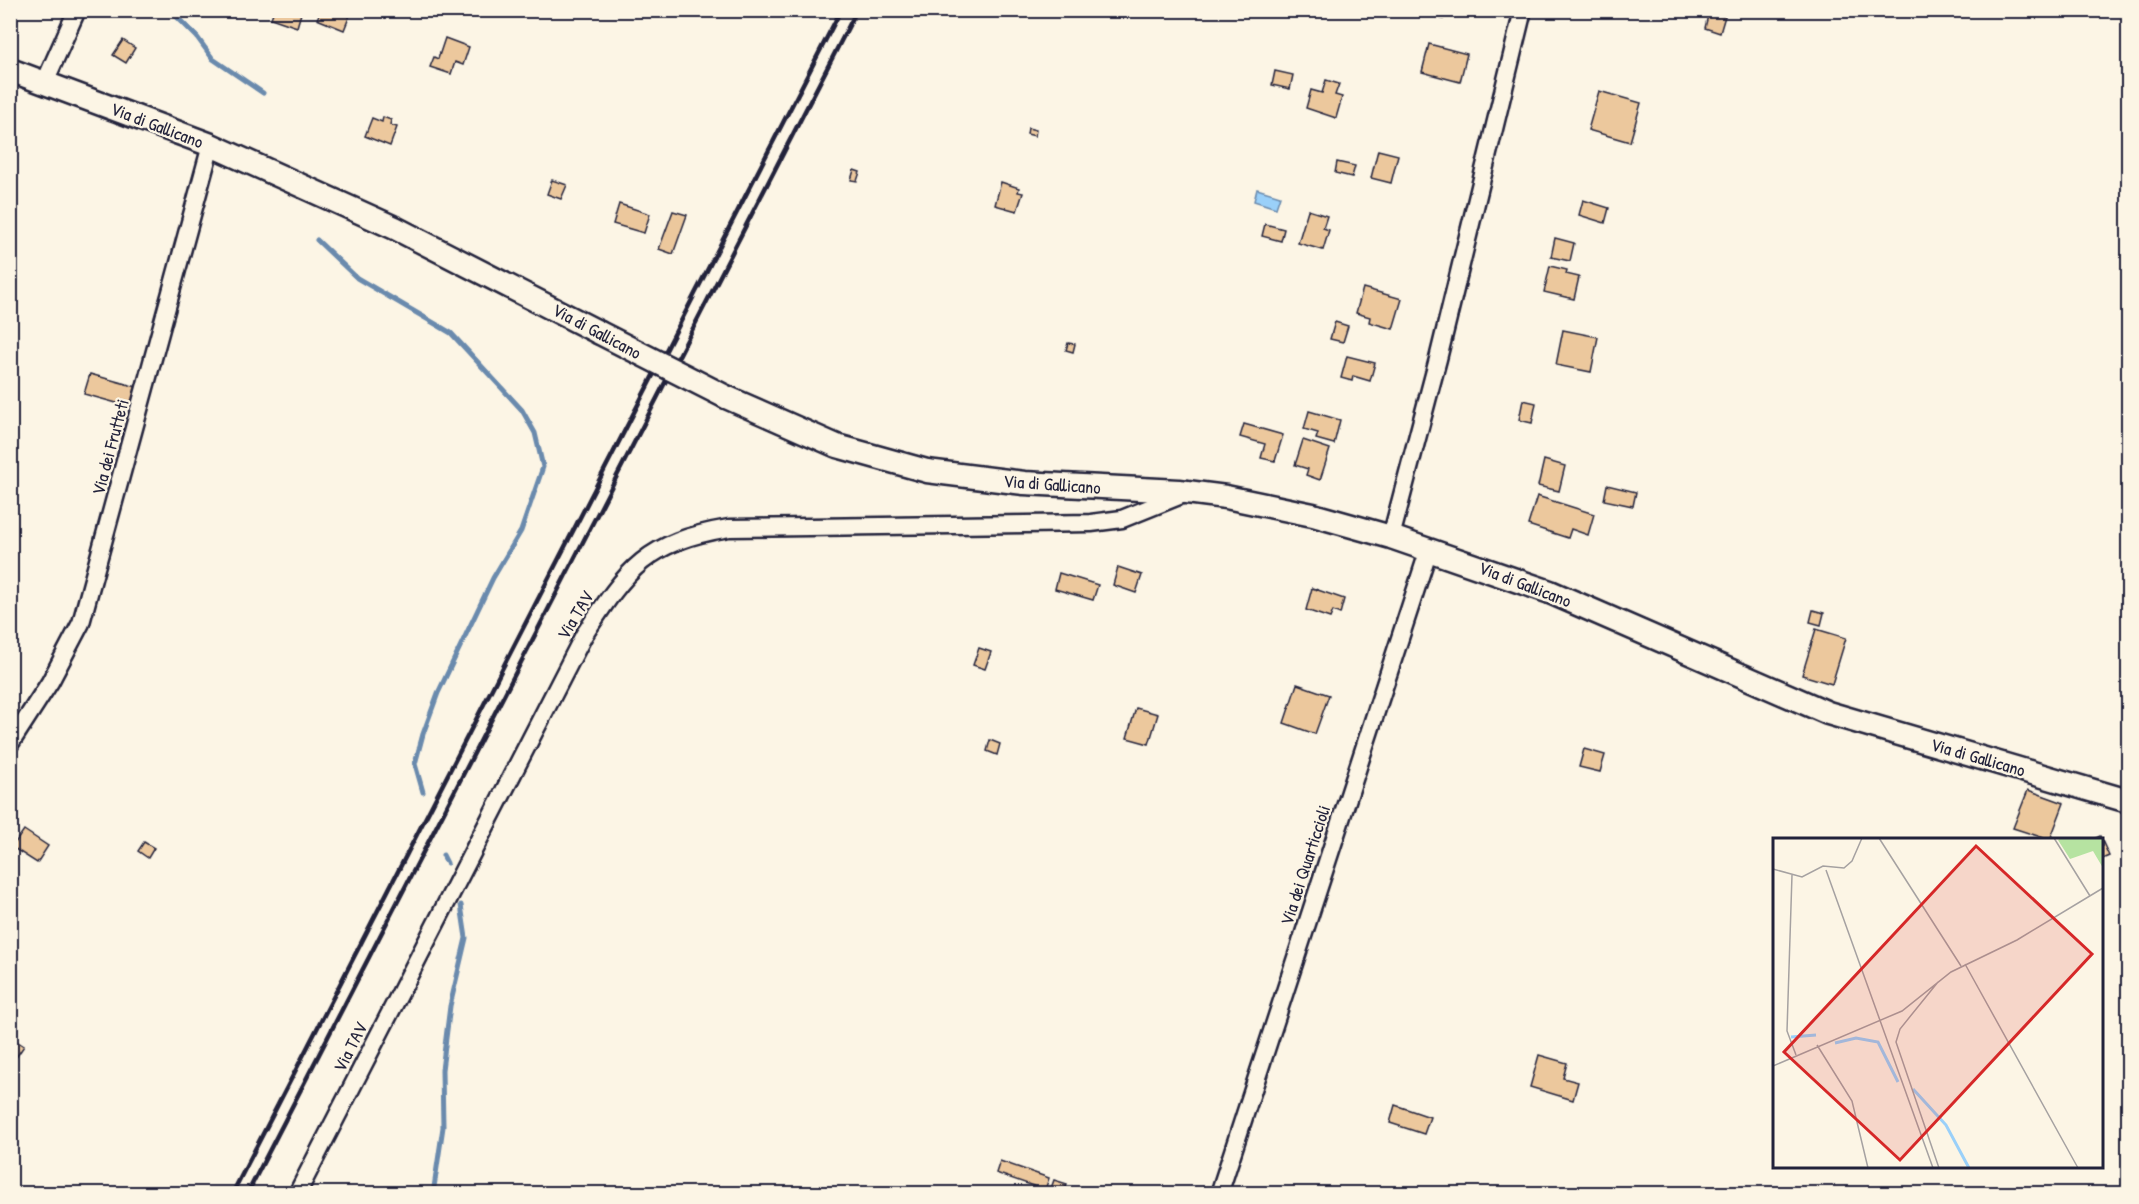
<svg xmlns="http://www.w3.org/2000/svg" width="2139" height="1204" viewBox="0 0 2139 1204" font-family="'Patrick Hand',sans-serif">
<rect width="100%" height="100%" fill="#fcf5e5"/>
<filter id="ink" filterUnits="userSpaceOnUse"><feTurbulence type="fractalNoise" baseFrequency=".0167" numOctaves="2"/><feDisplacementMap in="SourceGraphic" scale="12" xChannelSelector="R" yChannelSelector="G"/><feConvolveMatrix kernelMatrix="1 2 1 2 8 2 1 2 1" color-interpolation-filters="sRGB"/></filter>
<g filter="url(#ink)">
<path fill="#9ad0f9" stroke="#6a8aad" stroke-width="1.5" d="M1257,189L1280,196L1276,208L1254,201Z"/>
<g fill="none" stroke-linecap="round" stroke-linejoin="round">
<g stroke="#6a8aad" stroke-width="5">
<path d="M170,10L197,37L213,59L263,93"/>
<path d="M317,240L357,278L451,333L522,410L535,433L543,467L521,531L493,578L438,693L423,734L415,764L423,792"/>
<path d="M443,855L447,863"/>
<path d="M433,1194L443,1127L442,1070L450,1006L466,938L461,905"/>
</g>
</g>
<g fill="#ecc89d" stroke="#22223b" stroke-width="1.5">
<path d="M274,10H302L297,27L271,18Z"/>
<path d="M321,10H352L344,30L317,19Z"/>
<path d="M1423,10H1445L1443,19L1422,13Z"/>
<path d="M1659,10H1677L1676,15Z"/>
<path d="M1709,11L1725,16L1720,33L1705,28Z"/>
<path d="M445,38L469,47L463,65L455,62L451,74L430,67L434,57L438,59Z"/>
<path d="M123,40L135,48L126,63L113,55Z"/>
<path d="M1429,44L1467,54L1460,82L1422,72Z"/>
<path d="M1275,71L1293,75L1290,89L1272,85Z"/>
<path d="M1326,80L1339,84L1335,95L1342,97L1336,118L1306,108L1311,90L1322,93Z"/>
<path d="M1599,91L1641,103L1630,142L1588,130Z"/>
<path d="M383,117L391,120L390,125L397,127L390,146L365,136L372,118L382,122Z"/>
<path d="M1028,128L1036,130L1035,136L1027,134Z"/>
<path d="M1378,150L1398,155L1391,183L1371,178Z"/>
<path d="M1337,162L1355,166L1352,177L1335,173Z"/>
<path d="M854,170L860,172L857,181L851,180Z"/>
<path d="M552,180L567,185L561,199L547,194Z"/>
<path d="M1001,182L1019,188L1018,192L1023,193L1017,211L995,205Z"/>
<path d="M1583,200L1609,208L1605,223L1579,215Z"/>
<path d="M619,204L650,214L644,233L613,224Z"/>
<path d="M1308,210L1327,216L1323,228L1329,230L1323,250L1298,243Z"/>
<path d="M673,211L687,215L673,254L659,249Z"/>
<path d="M1265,224L1284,229L1281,241L1262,236Z"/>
<path d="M1555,238L1574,243L1570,261L1551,257Z"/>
<path d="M1550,266L1567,270L1566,274L1579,277L1574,299L1544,292Z"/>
<path d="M1363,288L1402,299L1393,329L1369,322L1370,317L1356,313Z"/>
<path d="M1335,322L1348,326L1343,342L1330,339Z"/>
<path d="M1563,330L1598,337L1591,372L1556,365Z"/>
<path d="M1068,343L1075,344L1073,352L1066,350Z"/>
<path d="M1347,356L1375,363L1370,381L1353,376L1352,381L1341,378Z"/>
<path d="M90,374L137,387L131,407L84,394Z"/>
<path d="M1523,400L1536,403L1532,423L1519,420Z"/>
<path d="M1309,411L1340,420L1334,444L1316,439L1318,433L1304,429Z"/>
<path d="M1244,424L1283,435L1275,461L1261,458L1265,444L1240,437Z"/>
<path d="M1303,440L1330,449L1320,480L1306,475L1308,469L1295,465Z"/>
<path d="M1544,460L1565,466L1559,491L1538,486Z"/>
<path d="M1607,485L1636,492L1633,506L1604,500Z"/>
<path d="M1537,496L1594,514L1588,535L1571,529L1568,538L1528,525Z"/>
<path d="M1118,567L1142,575L1136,593L1113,585Z"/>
<path d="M1059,573L1098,585L1093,600L1055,589Z"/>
<path d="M1312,588L1344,599L1340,614L1333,611L1330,618L1306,610Z"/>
<path d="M1813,610L1824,613L1821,625L1810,622Z"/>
<path d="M1816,629L1846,638L1832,684L1802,675Z"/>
<path d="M979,648L991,652L985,669L973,665Z"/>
<path d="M1297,684L1329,695L1315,734L1284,723Z"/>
<path d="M1136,708L1158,714L1149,744L1127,738Z"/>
<path d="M990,740L1000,744L997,755L987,751Z"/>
<path d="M1584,749L1605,755L1600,772L1579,767Z"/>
<path d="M2028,790L2064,803L2050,840L2013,828Z"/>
<path d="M24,830L48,846L37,863L12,847Z"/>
<path d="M2100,836L2109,856L2102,859V840H2092Z"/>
<path d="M144,842L154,848L148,858L138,851Z"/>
<path d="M10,1037L24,1046L10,1066Z"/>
<path d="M1539,1055L1567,1063L1563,1078L1578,1082L1573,1100L1530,1087Z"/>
<path d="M1395,1105L1430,1117L1424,1134L1390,1123Z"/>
<path d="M1000,1161L1049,1178L1045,1190L996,1173Z"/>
<path d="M1054,1180L1067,1184L1064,1194H1049Z"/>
</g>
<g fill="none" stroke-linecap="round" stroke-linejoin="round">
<g stroke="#22223b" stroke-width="21">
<g id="street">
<path d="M44,84L77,10"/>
<path d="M1391,537L1438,359L1523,10"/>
<path d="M10,744L50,682L81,623L211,145"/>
<path d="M297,1194L584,635C628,568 646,542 729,528L1091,523L1122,519L1184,494"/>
<path d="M1219,1194L1429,549"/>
</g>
</g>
<g stroke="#22223b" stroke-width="27">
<g id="secondary">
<path d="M10,70L211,145L395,228L598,332"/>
<path d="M726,397L837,446L927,471L1024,483L1179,491L1226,497L1313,515L1391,537L1550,592L1828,713L2128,801"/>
</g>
</g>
<use href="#street" stroke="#fcf5e5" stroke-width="16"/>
<use href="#secondary" stroke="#fcf5e5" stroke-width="22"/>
<g stroke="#22223b" stroke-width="4.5">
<path d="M232,1194L841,10"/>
<path d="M247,1194L857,10"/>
</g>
<g stroke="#22223b" stroke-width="27" stroke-linecap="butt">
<path id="secondary-bridge" d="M598,332L726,397"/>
</g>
<use href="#secondary-bridge" stroke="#fcf5e5" stroke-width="22"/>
</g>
</g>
<g text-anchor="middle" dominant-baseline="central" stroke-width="4.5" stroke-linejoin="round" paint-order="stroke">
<g font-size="18" fill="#22223b" stroke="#fcf5e5">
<text transform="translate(157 125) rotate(21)">Via di Gallicano</text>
<text transform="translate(597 331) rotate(28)">Via di Gallicano</text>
<text transform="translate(110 447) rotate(-75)">Via dei Frutteti</text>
<text transform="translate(1052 484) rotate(4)">Via di Gallicano</text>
<text transform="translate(1525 584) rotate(21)">Via di Gallicano</text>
<text transform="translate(575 615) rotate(-59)">Via TAV</text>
<text transform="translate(1978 757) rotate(16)">Via di Gallicano</text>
<text transform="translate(1305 865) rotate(-72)">Via dei Quarticcioli</text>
<text transform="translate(350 1047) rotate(-63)">Via TAV</text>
</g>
</g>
<g transform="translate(1773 838)">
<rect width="330" height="330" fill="#fcf5e5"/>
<path d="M288,0H330V30L320,13L297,21L285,2Z" fill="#b6e3a1"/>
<path fill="none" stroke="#9ad0f9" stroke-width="3" d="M18,199L43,197M62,205L83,200L105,204L125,244M140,251L173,287L196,330"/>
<path fill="none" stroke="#a5a1a1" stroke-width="1.5" d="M106,0L188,128M281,0L317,58M0,31L29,39L50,28L71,30L79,23L89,0M53,32L160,330M19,37L14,193L23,217M192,126L305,330M165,144L127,191L123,204L166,330M44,207L79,263L95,330M0,228L129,173L178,134L244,102L330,50"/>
<path fill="#d62828" fill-opacity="0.15" stroke="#d62828" stroke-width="3" d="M203,8L319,116L127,322L11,214Z"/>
<rect width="330" height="330" fill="none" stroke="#22223b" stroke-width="3"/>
</g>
<rect width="2139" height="1204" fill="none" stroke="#fcf5e5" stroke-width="36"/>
<rect x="18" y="18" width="2103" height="1168" fill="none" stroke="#22223b" stroke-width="2" filter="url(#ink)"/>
</svg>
